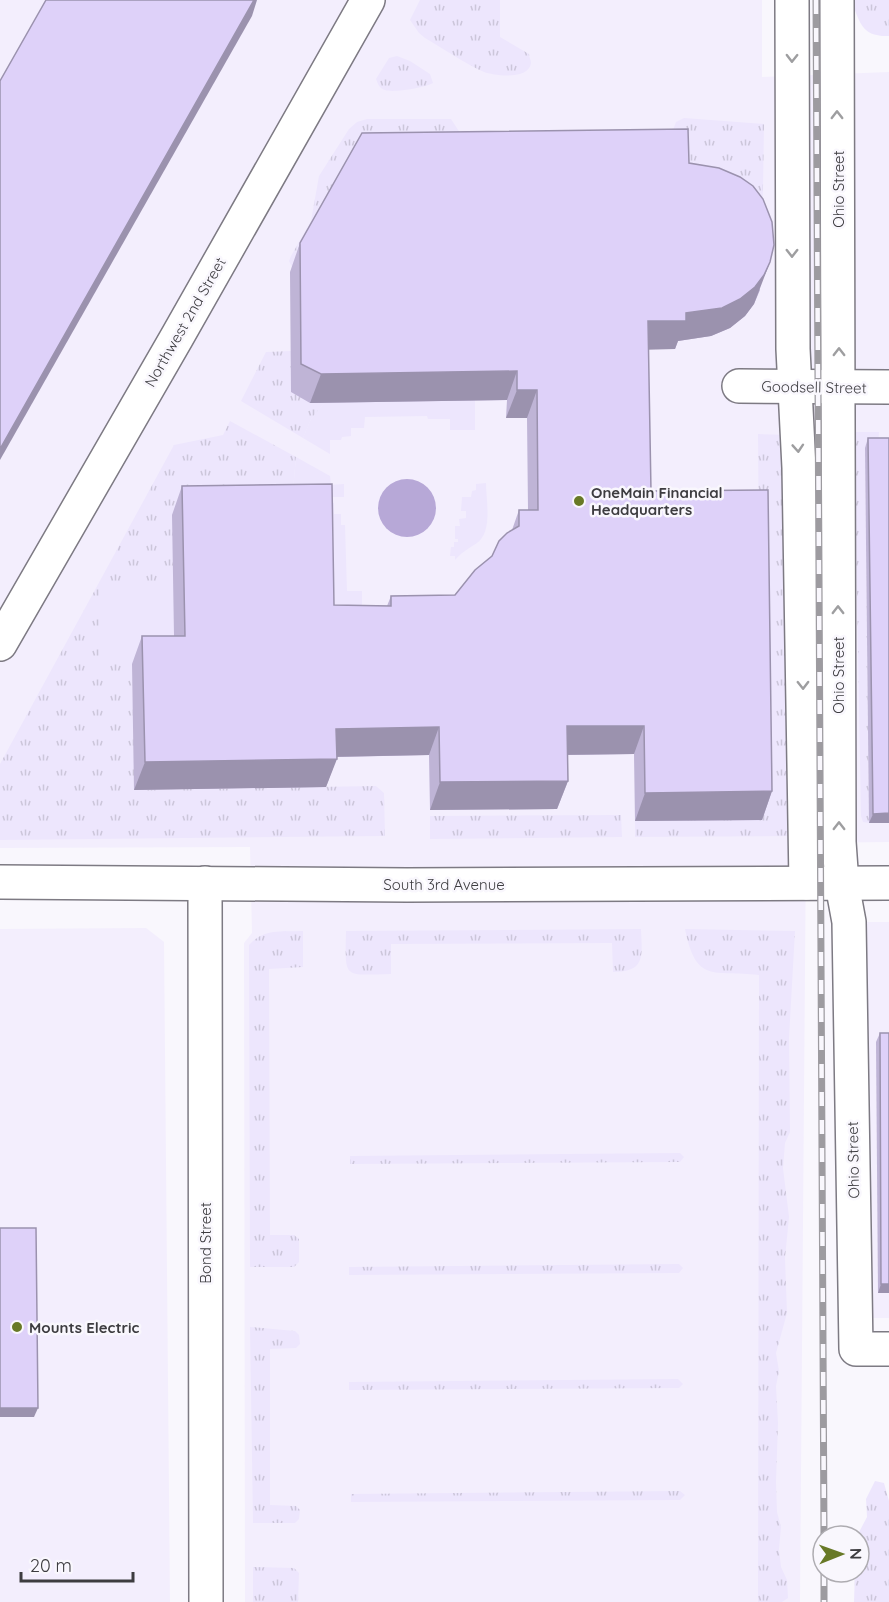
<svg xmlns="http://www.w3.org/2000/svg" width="889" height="1602" viewBox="0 0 889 1602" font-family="Quicksand,sans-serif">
<defs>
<pattern id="grass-tufts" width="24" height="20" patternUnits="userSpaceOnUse" patternTransform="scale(1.5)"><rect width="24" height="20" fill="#ede6fd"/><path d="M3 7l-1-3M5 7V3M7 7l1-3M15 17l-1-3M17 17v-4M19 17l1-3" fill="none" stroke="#ccc6da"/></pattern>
</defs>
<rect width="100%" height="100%" fill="#f9f7fd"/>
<g fill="#f3eefd">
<path d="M0,0H762V77L889,72V842L806,843L800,1602H245L244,943L252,933L250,847L0,848Z"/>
<path d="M861,922H889V1318H866Z"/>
<path d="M146,928L164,942L170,1602H0V929Z"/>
</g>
<g fill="url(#grass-tufts)">
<path d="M420,0H500V37L529,54C529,57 531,60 531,63C529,80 495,76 484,72C464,63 444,49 425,38L419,33L410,20Z"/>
<path d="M851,0H889V36C861,37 860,22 851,0Z"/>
<path d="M397,56L410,61L430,74L433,83C424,88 393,93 385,90C379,88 378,84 376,79L389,58Z"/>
<path d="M684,118L764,124L762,250L694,194L673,130L676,122Z"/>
<path d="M367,119H451L477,159L292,267L289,261L291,256L311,221L319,176L349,129L357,122Z"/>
<path d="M291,351L337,388L311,419L303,438L241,401L266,352Z"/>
<path d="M230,421L296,457L291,512L174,586L100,664H132L135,790L376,786L384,793L385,836L0,840V764L174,445L223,435Z"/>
<path d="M854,432H879L878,447L865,448L869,823L863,822L861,816Z"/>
<path d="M758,434L790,435L792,836L635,837V821L761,819Z"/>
<path d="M621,815L622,837L430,839V816Z"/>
<path d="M641,929C642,956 646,972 613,972L612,943L391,944V974C343,975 345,980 346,931Z"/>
<path d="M685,929L795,931L789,1038L790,1132L785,1143L783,1168L789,1217L785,1258L787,1313L776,1353L779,1371L776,1386L778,1423L776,1482L777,1512L781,1527L779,1549L781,1567L787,1580L788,1598L782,1602H758L759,975C713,970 696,984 685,929Z"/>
<path d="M303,931V967L269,969L270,1235H294L299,1239V1262L294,1267H250L249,945C264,928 282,932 303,931Z"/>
<path d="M680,1153L684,1157L680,1162L350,1164V1156Z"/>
<path d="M679,1264L683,1268L679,1273L349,1275V1267Z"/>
<path d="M250,1327L295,1331L299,1335L300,1344L296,1348L270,1349V1505L296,1506L300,1510L299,1519L295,1523H253Z"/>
<path d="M678,1379L683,1384L679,1388L349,1390V1382Z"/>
<path d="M875,1481L884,1483L889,1501V1602H854L855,1572H859V1536H857L867,1517L866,1499Z"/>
<path d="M680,1491L685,1495L680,1500L351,1502V1494Z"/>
<path d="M253,1567L294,1568L299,1573L298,1602H253Z"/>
</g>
<g fill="#ede6fd">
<path d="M475,386V430H450V419H428L427,416L365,417L364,428H351V436L342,437L341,440H330V454L303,438L311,419L337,388Z"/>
<path d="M296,457L330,476L331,485L344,484V497H332L326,503H334V514H341V525H345L347,591H362V634H324L291,512Z"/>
<path d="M486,483C486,501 493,531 477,543C467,550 463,551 455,560V556H450L451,547H454V542H458V539H455V526H460L459,519L466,518V511H461L462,497H471L472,491L476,490V484Z"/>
<path d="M99,586H174L175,664H99Z"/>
</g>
<circle fill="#b7a8d7" cx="407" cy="508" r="29"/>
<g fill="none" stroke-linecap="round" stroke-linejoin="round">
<g stroke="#7d7a83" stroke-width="36">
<g id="minor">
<path d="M792,0L793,349L799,468L806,883"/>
<path d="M837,0L839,842L842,884L849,922L856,1349H889"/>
<path d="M739,386L889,387"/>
<path d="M0,882L407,885L889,883"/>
<path d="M205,883L206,1602"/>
</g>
</g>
<g stroke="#7d7a83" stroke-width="36">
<path id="secondary" d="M0,644L177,337L368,0"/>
</g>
<use href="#minor" stroke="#fff" stroke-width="33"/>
<use href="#secondary" stroke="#fff" stroke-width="33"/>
<g stroke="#9d9ba0" stroke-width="7">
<g id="rail">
<path d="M816,0L824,1536"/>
<path d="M824,1572V1602"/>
</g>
</g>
<use href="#rail" stroke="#f9f7fd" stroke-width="4.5" stroke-dasharray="14" stroke-linecap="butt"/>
</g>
<g fill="#bfb4d6">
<path d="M689,163L760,290L754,304L745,316L730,328L711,336L678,341L675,349H648L651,491L772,791L762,820L635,821L634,754L567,755L568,781L557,809L430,810L429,755L337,757L326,787L134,790L132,664L142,636H174L172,515L182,486L334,605L387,606L391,596L455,595L492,556L512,530L519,510H528L527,418H506L507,400L310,403L291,392L290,272L300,243Z"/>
<path d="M868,438L889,823H869L865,448Z"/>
<path d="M880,1033L889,1293H878L876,1042Z"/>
</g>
<g fill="#9b92ae">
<path d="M254,0H257L252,16L0,460V449Z"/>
<path d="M770,262L754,304L745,316L730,328L711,336L678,341L675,349L637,350L648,321L686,313Z"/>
<path d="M517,371L507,400L310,403L321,374Z"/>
<path d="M517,390H537L527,418H506Z"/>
<path d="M567,726H644L634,754L556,755Z"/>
<path d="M439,727L429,755L326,757L336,729Z"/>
<path d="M337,759L326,787L134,790L145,762Z"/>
<path d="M568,781L557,809L430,810L440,782Z"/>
<path d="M772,791L762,820L635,821L645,793Z"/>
<path d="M889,813V823H869L873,814Z"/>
<path d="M881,1284H889V1293H878Z"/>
<path d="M0,1408H38L34,1417H0Z"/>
</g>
<g fill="#ded1f9" stroke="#9b92ae" stroke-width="1.5">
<path d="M46,0H254L0,449V81Z"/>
<path d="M688,129L689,163L719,168L740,177L753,186L763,199L772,222L774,245L770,262L764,275L755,287L740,299L722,308L686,313V321H648L651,491L768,490L772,791L645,793L644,726H567L568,781L440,782L439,727L336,729L337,759L145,762L142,636H185L182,486L332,484L334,605L391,606V596L455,595L475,570L492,556L499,541L507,533L519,526V510H538L537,390H517V371L321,374L301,364L300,243L362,133Z"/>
<path d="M868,438H889V813L873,814Z"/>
<path d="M880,1033H889V1284H881Z"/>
<path d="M0,1228H36L38,1408H0Z"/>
</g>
<defs><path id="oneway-chevron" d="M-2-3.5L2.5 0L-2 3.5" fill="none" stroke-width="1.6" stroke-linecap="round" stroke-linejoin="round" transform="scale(1.5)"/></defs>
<g stroke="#9e9ea0">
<use href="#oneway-chevron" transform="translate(792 58) rotate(91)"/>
<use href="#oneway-chevron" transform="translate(837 115) rotate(-90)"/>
<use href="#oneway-chevron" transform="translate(792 253) rotate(90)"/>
<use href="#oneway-chevron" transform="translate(839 352) rotate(-90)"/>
<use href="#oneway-chevron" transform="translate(798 448) rotate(86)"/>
<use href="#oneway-chevron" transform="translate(838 610) rotate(-90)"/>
<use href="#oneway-chevron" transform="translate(803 685) rotate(89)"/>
<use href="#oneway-chevron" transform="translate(839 826) rotate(-90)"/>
</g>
<g fill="#687927" stroke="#f9f7fd" stroke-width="2">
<circle cx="579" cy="501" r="6"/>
<circle cx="17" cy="1327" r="6"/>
</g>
<g text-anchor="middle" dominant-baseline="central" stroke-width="5" stroke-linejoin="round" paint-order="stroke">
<g font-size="15" fill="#3d3c40" stroke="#f9f7fd">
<text transform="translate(838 189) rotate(-90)">Ohio Street</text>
<text transform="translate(185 322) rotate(-60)">Northwest 2nd Street</text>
<text transform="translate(814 387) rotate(1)">Goodsell Street</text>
<text transform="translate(838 675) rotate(-90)">Ohio Street</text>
<text x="444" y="884">South 3rd Avenue</text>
<text transform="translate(853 1160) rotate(-91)">Ohio Street</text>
<text transform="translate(205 1243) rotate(-90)">Bond Street</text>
</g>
<g font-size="15" font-weight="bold" fill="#3d3c40" stroke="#f9f7fd" text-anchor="start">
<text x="591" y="492">OneMain Financial<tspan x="591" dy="17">Headquarters</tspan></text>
<text x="29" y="1327">Mounts Electric</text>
</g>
</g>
<g transform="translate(841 1554) rotate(89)"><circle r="28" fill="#f9f7fd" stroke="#aeacb1" stroke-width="1.5"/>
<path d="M0-4.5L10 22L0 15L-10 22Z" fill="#687927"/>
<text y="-9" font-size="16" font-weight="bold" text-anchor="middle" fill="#3d3c40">N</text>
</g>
<path d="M21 1572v9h112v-9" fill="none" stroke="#3d3c40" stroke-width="3"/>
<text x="30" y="1572" font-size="18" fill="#3d3c40" stroke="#f9f7fd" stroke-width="4.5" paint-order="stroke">20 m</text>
</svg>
